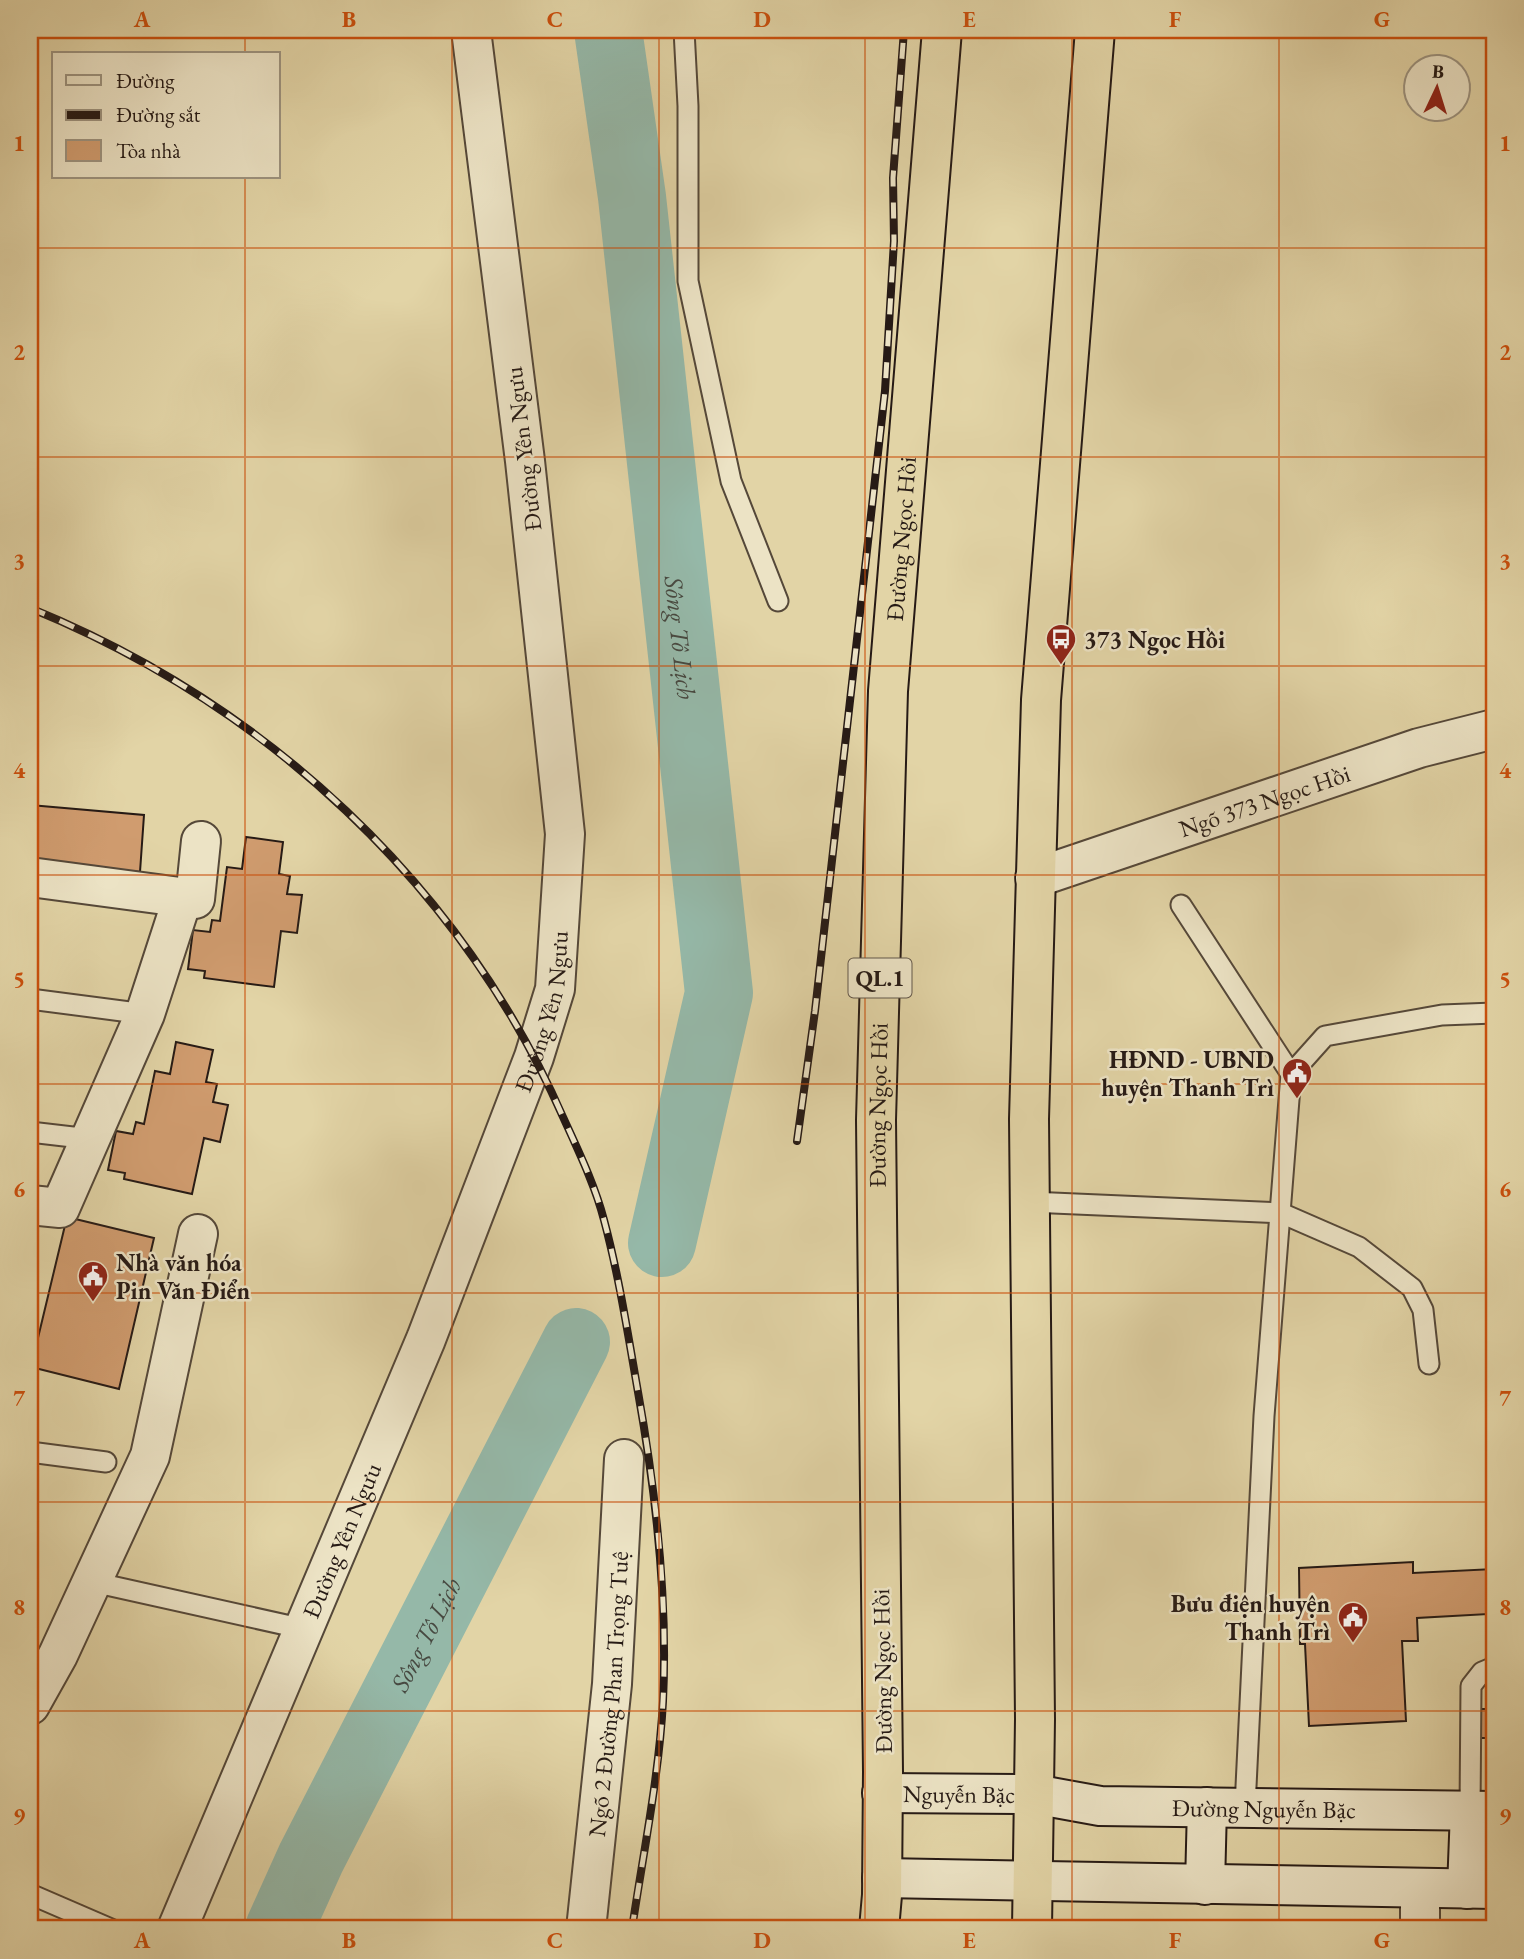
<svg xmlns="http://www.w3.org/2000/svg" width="1524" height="1959" viewBox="0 0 1524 1959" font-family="'EB Garamond',serif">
<rect width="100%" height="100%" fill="#e2d4a6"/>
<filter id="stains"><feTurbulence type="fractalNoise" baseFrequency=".00286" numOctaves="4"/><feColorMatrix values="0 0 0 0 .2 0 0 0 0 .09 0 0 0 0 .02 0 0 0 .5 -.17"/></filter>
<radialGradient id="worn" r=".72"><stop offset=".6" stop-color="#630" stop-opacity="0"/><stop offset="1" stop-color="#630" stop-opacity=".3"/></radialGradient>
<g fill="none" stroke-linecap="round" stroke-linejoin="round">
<g stroke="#95b8a8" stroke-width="68">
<path id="s1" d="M608,30L632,197L719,993L662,1243"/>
<path id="s2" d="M279,1929L311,1858L576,1342"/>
</g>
</g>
<g fill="#d09c6f" stroke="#261a15" stroke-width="2">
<path d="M30,805L144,815L140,872L30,863Z"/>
<path d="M246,837L283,842L279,874L290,876L287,894L302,895L297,933L281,931L274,987L204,978L205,971L188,969L193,930L210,932L212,920L220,921L227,867L242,869Z"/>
<path d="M176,1042L213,1050L206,1082L217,1084L213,1102L228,1105L220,1142L204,1138L192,1194L124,1179L125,1173L108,1170L116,1131L133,1134L136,1122L144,1124L155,1071L170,1074Z"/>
<path d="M67,1217L154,1238L119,1389L31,1367Z"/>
<path d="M1413,1562V1573L1494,1569V1643H1490L1488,1614L1417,1618L1418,1641H1402L1406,1721L1309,1726L1305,1644H1300L1299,1568Z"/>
<rect x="1480" y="1709" width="14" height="29"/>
</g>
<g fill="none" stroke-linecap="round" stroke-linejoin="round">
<g stroke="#554839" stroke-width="23">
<g id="service">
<path d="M684,30L688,106V281L731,481L778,601"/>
<path d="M1181,905L1291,1074"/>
<path d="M30,999L145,1014"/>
<path d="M30,1132L90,1139"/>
<path d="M1030,1202L1281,1213L1359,1247L1412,1288L1423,1310L1429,1364"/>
<path d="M30,1452L106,1462"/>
<path d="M93,1582L304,1629"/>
<path d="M1245,1807L1264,1416L1291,1074L1325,1036L1442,1015L1494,1013"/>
<path d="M1470,1811L1471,1686L1482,1672L1494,1667"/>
<path d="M30,1894L111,1929"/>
</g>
</g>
<g stroke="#554839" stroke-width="42">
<g id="minor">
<path d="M30,877L195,899L201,841"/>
<path id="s3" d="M1035,878L1419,748L1494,729"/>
<path d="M30,1205L60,1208L145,1014L183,897"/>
<path d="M30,1705L58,1655L150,1456L198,1234"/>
<path d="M1420,1890V1929"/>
<path id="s4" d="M586,1929L612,1684L624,1459"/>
</g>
</g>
<g stroke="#554839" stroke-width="42">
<g id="tertiary">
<path id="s5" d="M177,1929L426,1339L534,1057L555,989L565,834L525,461L471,30"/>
</g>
</g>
<g stroke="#261a15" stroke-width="42">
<g id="secondary">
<path id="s6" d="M882,1793L1034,1794L1100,1806L1494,1811"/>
<path d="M882,1878L1494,1889"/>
<path d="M1205,1885L1207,1807"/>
<path d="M1467,1889L1470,1811"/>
</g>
</g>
<g stroke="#261a15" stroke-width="42">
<g id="trunk">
<path id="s7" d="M879,1929L882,1895L883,1772L876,1120L888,691L942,30"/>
<path d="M1032,1929L1035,1719L1029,1119L1041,700L1095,30"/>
</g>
</g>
<use href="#service" stroke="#ece3c5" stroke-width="19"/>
<use href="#minor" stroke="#ece3c5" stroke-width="38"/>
<use href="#tertiary" stroke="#ece3c5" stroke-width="38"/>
<use href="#secondary" stroke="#ece3c5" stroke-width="38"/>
<use href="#trunk" stroke="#e2d4a6" stroke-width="38"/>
<g stroke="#261a15" stroke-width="8">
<g id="rail">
<path d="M30,608C265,704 460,883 563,1117C578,1150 595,1185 604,1220C619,1276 628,1335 638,1392C656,1493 668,1597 663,1701C659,1777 643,1854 632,1929"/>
<path d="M797,1141L815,1011L885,391L894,241L893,178L904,30"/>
</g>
</g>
<use href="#rail" stroke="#ece3c5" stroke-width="5" stroke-dasharray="16" stroke-linecap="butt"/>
</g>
<path fill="none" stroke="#cb500d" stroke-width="2" stroke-opacity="0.55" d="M245,30V54M452,30V1929M659,30V1929M865,30V1929M1072,30V1929M1279,30V1929M245,177V1929M30,248H1494M30,457H1494M30,666H1494M30,875H1494M30,1084H1494M30,1293H1494M30,1502H1494M30,1711H1494"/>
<defs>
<g id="bus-pin" transform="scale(1.575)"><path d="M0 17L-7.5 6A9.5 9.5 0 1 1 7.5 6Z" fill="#8f2418" stroke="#ece3c5"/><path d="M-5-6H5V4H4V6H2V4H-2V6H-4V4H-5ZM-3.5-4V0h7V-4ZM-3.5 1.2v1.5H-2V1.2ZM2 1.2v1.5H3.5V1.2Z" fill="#fff"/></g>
<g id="civic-pin" transform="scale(1.575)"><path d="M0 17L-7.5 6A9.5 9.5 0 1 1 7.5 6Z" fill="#8f2418" stroke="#ece3c5"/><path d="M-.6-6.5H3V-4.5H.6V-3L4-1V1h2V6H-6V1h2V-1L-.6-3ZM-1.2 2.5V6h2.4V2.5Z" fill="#fff"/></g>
</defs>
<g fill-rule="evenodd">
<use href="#bus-pin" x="1061" y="639"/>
<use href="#civic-pin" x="1297" y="1073"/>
<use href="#civic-pin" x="93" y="1276"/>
<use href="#civic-pin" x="1353" y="1617"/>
</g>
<g text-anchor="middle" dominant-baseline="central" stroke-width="5" stroke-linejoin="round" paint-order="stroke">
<rect fill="#ece3c5" stroke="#61564a" stroke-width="2" x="848.5" y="958.5" width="63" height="39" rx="5"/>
<g font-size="23" font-weight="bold" fill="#261a15">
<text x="880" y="978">QL.1</text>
</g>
<g font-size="24" fill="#261a15" stroke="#ece3c5">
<text transform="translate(523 449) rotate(-97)">Đường Yên Ngưu</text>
<text stroke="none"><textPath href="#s7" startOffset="1391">Đường Ngọc Hồi</textPath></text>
<text stroke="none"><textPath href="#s3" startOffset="242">Ngõ 373 Ngọc Hồi</textPath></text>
<text stroke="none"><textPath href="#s5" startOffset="989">Đường Yên Ngưu</textPath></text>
<text stroke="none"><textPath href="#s7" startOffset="824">Đường Ngọc Hồi</textPath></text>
<text stroke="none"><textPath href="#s5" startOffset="422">Đường Yên Ngưu</textPath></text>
<text transform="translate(882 1671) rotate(-91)">Đường Ngọc Hồi</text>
<text stroke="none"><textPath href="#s4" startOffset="236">Ngõ 2 Đường Phan Trọng Tuệ</textPath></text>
<text stroke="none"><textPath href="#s6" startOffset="77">Nguyễn Bặc</textPath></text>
<text stroke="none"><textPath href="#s6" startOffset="383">Đường Nguyễn Bặc</textPath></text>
</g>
<g font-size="24" font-weight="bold" fill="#261a15" stroke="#ece3c5" text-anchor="start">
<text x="1084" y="639">373 Ngọc Hồi</text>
<text x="1274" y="1059" text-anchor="end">HĐND - UBND<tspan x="1274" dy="28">huyện Thanh Trì</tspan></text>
<text x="116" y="1262">Nhà văn hóa<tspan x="116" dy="28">Pin Văn Điển</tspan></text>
<text x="1330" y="1603" text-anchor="end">Bưu điện huyện<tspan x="1330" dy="28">Thanh Trì</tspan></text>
</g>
<g font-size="26" font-style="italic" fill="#474941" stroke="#ece3c5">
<text stroke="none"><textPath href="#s1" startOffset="612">Sông Tô Lịch</textPath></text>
<text stroke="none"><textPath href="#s2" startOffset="329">Sông Tô Lịch</textPath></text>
</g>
</g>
<rect width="1524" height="1959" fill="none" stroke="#e2d4a6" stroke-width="77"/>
<rect x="52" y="52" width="228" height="126" fill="#ece3c5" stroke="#9d937f" stroke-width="2"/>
<rect x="66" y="75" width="35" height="10" fill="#ece3c5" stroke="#9d937f" stroke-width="2"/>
<text x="116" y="88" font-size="21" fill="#261a15">Đường</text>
<rect x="66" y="110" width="35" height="10" fill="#261a15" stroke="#9d937f" stroke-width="2"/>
<text x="116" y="122" font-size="21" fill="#261a15">Đường sắt</text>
<rect x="66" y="140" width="35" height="21" fill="#d09c6f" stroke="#9d937f" stroke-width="2"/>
<text x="116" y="158" font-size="21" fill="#261a15">Tòa nhà</text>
<g transform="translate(1437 88) rotate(4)"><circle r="33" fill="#ece3c5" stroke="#9d937f" stroke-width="2"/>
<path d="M0-5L12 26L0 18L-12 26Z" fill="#8f2418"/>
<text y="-10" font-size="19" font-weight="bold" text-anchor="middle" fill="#261a15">B</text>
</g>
<rect x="38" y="38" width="1448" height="1882" fill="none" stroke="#cb500d" stroke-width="2.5"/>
<g font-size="23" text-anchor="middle" font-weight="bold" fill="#cb500d">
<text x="142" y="27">A</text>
<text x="349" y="27">B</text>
<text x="555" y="27">C</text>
<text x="762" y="27">D</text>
<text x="969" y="27">E</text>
<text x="1175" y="27">F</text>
<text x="1382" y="27">G</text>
<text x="19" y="151">1</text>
<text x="1505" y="151">1</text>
<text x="19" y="360">2</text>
<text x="1505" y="360">2</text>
<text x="19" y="569">3</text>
<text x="1505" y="569">3</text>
<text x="19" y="778">4</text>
<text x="1505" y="778">4</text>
<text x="19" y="987">5</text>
<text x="1505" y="987">5</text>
<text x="19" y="1197">6</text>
<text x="1505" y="1197">6</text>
<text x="19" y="1406">7</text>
<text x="1505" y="1406">7</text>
<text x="19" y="1615">8</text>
<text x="1505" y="1615">8</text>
<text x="19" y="1824">9</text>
<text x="1505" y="1824">9</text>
<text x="142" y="1948">A</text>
<text x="349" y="1948">B</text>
<text x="555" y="1948">C</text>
<text x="762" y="1948">D</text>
<text x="969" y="1948">E</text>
<text x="1175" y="1948">F</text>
<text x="1382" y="1948">G</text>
</g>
<rect width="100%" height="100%" filter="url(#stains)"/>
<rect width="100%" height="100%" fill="url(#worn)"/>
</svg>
